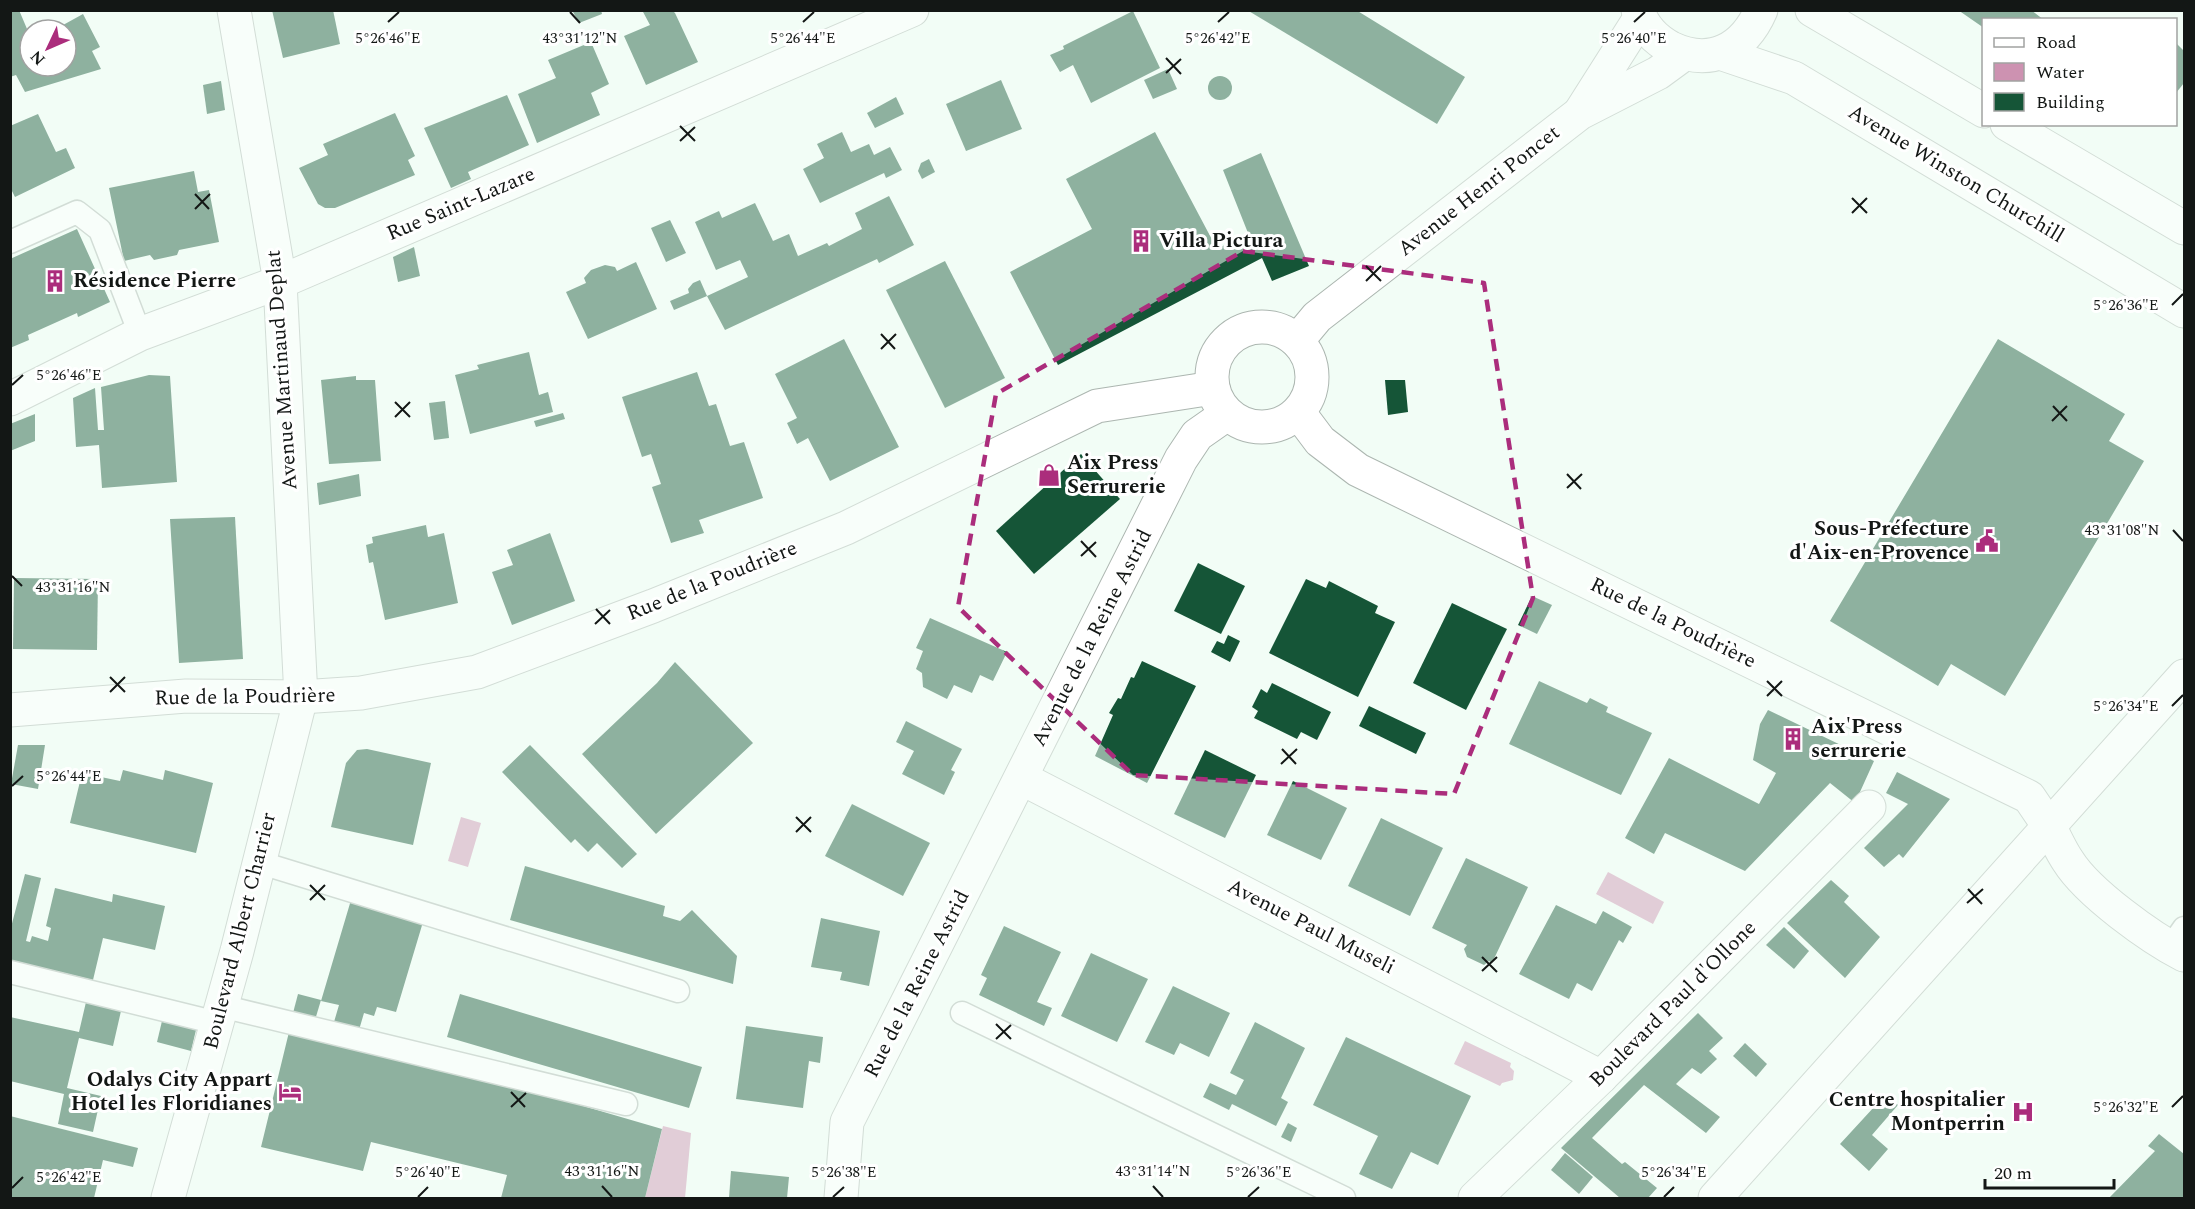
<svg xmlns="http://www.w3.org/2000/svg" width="2195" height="1209" viewBox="0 0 2195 1209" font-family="Spectral,serif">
<rect width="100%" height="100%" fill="#f2fdf6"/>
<g fill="#cd92b1">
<path d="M461,817L481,823L468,867L448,861Z"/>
<path d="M1608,872L1664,902L1653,924L1596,894Z"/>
<path d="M1465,1041L1511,1063L1510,1067L1514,1071L1513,1080L1502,1083L1500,1086L1454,1064Z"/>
<path d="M663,1126L691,1133L685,1198H645Z"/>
</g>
<g fill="#155537">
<path d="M10,10H19L30,36V39L24,42L30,41V66H66V30H54L83,14L100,47L92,51L101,69L25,92L16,75L10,77Z"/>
<path d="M272,10H333L340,44L283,58Z"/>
<path d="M572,10H601L602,14L579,23Z"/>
<path d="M642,10H672L675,13L698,62L646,85L624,36L650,25Z"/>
<path d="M1247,10H1356L1465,77L1437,124Z"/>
<path d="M1958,10H2031L2044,20H1984V28Z"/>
<path d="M1133,11L1160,68L1091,103L1073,65L1060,72L1050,55L1064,49L1063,46Z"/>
<path d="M591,42L609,84L591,93L600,115L537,143L518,94L556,78L548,60Z"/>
<path d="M2176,43L2184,51V83L2176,93Z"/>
<path d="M1168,69L1177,89L1153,99L1144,80Z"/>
<circle cx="1220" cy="88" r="12"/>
<path d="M1001,80L1022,129L966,151L946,104Z"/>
<path d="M221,81L225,110L207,114L203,85Z"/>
<path d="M507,95L529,145L468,172L471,179L451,188L424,128Z"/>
<path d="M896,97L904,114L875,128L867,113Z"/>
<path d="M395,113L415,156L408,160L415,175L335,208H325L318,204L299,168L328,155L323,144Z"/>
<path d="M38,114L56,152L66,148L75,168L15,197L10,187V126Z"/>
<path d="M842,132L851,152L869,144L874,155L890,147L902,170L886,178L884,173L820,203L803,169L824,158L817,144Z"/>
<path d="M1155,132L1217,249L1248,233L1223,170L1261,153L1309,266L1272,281L1262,258L1058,365L1010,272L1092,229L1066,179Z"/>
<path d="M929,159L935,172L922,179L918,171L921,163Z"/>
<path d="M194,171L198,192L209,190L219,242L179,250L177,255L154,260L150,255L124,261L109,188Z"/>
<path d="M889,196L914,245L879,263L877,259L725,330L707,296L748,277L740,260L716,270L695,222L719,211L722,218L755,203L773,241L789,234L798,256L827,243L829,246L862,229L855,213Z"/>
<path d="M670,220L686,253L666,262L651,228Z"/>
<path d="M77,229L110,302L78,317L77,313L28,335L29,340L10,348V259Z"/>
<path d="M414,247L420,276L398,282L393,257Z"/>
<path d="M945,261L1005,378L945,408L886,290Z"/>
<path d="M636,262L657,309L588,339L566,292L586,283L584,278L591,270L605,265L615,267L617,271Z"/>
<path d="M700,280L707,296L674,310L670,301L689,293L688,289L693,283Z"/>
<path d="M844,339L899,447L830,481L808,438L797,444L787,423L797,418L775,374Z"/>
<path d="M1998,339L2125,414L2109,441L2144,461L2005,696L1951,664L1938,686L1830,621Z"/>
<path d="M529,352L539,395L548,392L553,412L470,434L455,375L479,369L477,365Z"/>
<path d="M697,372L709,406L716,404L730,446L744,442L763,498L699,520L704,533L671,543L652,487L661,484L651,454L642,457L622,397Z"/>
<path d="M149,375L170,376L177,482L102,488L99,445L76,447L73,398L95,388L98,430H104L101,387Z"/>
<path d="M356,376V380H375L381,461L329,464L321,380Z"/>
<path d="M1385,380H1405L1408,412L1388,415Z"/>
<path d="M445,401L449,438L434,440L429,403Z"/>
<path d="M563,413L565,419L536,427L534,421Z"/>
<path d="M35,414V441L10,451V424Z"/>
<path d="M1081,454L1120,499L1034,574L996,531Z"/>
<path d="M359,474L361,496L319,505L317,483Z"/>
<path d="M235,517L243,659L179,663L170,519Z"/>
<path d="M426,525L428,537L444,533L458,603L385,620L373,562L369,563L366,545L373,543L372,537Z"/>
<path d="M550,533L575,601L512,625L492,572L513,565L507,550Z"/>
<path d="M1198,563L1245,586L1221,634L1174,611Z"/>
<path d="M14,578L98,579L97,650L13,649Z"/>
<path d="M1306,579L1326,588L1329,581L1378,606L1375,613L1395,622L1358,697L1269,653Z"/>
<path d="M1532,596L1552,605L1537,634L1518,625Z"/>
<path d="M1452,603L1507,629L1466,710L1413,683Z"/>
<path d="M930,618L1007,652L993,681L980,675L972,693L954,685L947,699L923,687L922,673L916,669L923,651L916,648Z"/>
<path d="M1228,635L1240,641L1230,662L1211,652L1217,641L1224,644Z"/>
<path d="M1142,661L1196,686L1147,783L1095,756L1113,715L1109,713L1118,698L1121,699L1131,677L1134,678Z"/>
<path d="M675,662L753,743L656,834L582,754L657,683Z"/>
<path d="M1539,681L1587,703L1590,698L1608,707L1606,712L1652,733L1621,795L1509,744Z"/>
<path d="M1272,683L1331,712L1317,740L1301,732L1297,739L1254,718L1258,711L1252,707L1261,689L1267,693Z"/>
<path d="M1369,706L1426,733L1416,754L1359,726Z"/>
<path d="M1768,710L1874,761L1855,803L1830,783L1745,871L1665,833L1654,854L1625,838L1669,758L1759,804L1776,773L1753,760L1760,724Z"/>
<path d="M906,721L962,749L951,770L955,772L944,795L902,774L914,751L896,742Z"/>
<path d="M18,745H45L38,789L11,784Z"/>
<path d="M530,745L637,854L622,868L597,843L588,852L575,839L571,843L502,772Z"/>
<path d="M367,749L431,763L413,845L331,827L346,763L357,750Z"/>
<path d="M1205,750L1256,775L1225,838L1174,814Z"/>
<path d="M123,770L163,780L165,770L213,783L196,853L70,823L82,773L120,781Z"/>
<path d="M1897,772L1950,799L1903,858L1899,854L1884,867L1864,848L1908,804L1886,793Z"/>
<path d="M1293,781L1347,808L1321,860L1267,835Z"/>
<path d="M852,804L930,843L903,896L825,856Z"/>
<path d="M1381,818L1443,848L1410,916L1348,886Z"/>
<path d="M1466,858L1528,887L1492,963L1489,961L1484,965L1467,957L1464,949L1467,945L1432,928Z"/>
<path d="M525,866L665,906L663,916L680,921L692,910L737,956L733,984L510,920Z"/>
<path d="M25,874L41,878L26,941L30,942L32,936L48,941L51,928L46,926L55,888L112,902L113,894L165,906L155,950L103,938L93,980L10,960V931Z"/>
<path d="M1831,880L1849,896L1844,902L1880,937L1845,978L1787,923Z"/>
<path d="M351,900L423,922L396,1012L377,1007L374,1016L364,1013L359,1030L334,1022L339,1005L321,1001Z"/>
<path d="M1556,905L1596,924L1603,911L1632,927L1623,943L1619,940L1592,991L1577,983L1569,999L1519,974Z"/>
<path d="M821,918L880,931L869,986L840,980L842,972L811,967Z"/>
<path d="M1004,926L1061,952L1037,1002L1052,1008L1044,1026L979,995L987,978L981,975Z"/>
<path d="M1784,927L1809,951L1794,969L1766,945Z"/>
<path d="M1091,953L1148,979L1117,1042L1061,1016Z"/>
<path d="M1173,986L1230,1013L1209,1057L1180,1043L1174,1055L1145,1042Z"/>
<path d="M298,994L321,1000L315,1020L293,1013Z"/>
<path d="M460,994L702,1067L689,1108L447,1037Z"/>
<path d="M86,1002L121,1011L113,1046L79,1038L67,1088L101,1096L93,1132L58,1124L64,1094L10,1081V1017L79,1032Z"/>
<path d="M1698,1013L1723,1038L1709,1051L1717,1059L1701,1074L1692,1068L1676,1084L1720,1117L1706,1133L1644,1085L1592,1138L1622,1164L1625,1162L1657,1188L1648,1198H1620L1561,1148Z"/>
<path d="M162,1021L196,1030L191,1051L157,1042Z"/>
<path d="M1255,1022L1305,1048L1281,1098L1288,1102L1276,1126L1232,1104L1229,1110L1203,1097L1210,1083L1236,1095L1244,1080L1230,1073Z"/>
<path d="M746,1026L823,1037L820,1063L809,1061L803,1108L736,1099Z"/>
<path d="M289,1032L525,1089L662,1129L645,1198H501L507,1175L371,1142L363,1171L261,1147Z"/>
<path d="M1346,1037L1471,1096L1438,1165L1411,1152L1392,1189L1359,1174L1378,1136L1313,1105Z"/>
<path d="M1745,1043L1767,1064L1756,1077L1733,1056Z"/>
<path d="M1886,1094L1898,1105L1872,1135L1888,1149L1869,1171L1840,1144Z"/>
<path d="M10,1116L138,1148L133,1167L103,1160L94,1198H10Z"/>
<path d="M1288,1123L1297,1128L1291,1142L1281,1137Z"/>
<path d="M2159,1134L2184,1154V1198H2109L2155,1151L2148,1146Z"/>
<path d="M1565,1153L1593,1177L1579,1194L1551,1170Z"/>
<path d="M731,1171L789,1177L787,1198H729Z"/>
</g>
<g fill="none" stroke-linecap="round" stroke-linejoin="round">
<g stroke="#acb6b0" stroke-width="25">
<g id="lane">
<path d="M10,242L77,212L100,230L140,334"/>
<path d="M258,862L678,991"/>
<path d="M2170,948L2184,928"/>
<path d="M10,972L217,1023"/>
<path d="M221,1006L626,1104"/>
<path d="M962,1013L1344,1198"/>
</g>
</g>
<g stroke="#acb6b0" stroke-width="35">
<g id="street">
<path d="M1581,111L1640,18"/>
<circle cx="1262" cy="377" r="50"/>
<path d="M1297,341L1317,317L1580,113L1658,73L1684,54"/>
<path d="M10,399L140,334L280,282L912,10"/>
<path d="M1299,413L1320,441L1358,470L2029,797L2050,828"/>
<path d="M10,710L186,696L301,697L361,693L477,672L653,606L846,528L1097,406L1213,388"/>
<path d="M1021,778L1601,1077"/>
<path d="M168,1198L237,951L301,697L280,282L234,10"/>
<path d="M841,1198L847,1122L1181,459L1197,435L1227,414"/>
<path d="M1475,1198L1601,1077L1869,807"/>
</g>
</g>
<g stroke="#acb6b0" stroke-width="35">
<g id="secondary">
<path d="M1638,10C1643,27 1656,40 1671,48C1711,67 1744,49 1761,10"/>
<path d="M1812,10L1984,111"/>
<path d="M1720,53L1794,78L2184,311"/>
<path d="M2007,124L2184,228"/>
<path d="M2050,828C2056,839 2061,851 2068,861C2088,893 2151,938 2184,955"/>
</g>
</g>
<g stroke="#acb6b0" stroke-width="35">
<path id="primary" d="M1715,1198L2184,676"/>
</g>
<use href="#lane" stroke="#fff" stroke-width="22"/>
<use href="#street" stroke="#fff" stroke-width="33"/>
<use href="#secondary" stroke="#fff" stroke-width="33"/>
<use href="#primary" stroke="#fff" stroke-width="33"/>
</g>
<path d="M0 0H2195V1209H0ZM1243,251L1484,283L1533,598L1454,794L1133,775L958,607L996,394Z" fill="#f2fdf6" fill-opacity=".55" fill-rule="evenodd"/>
<path fill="none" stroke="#ab2d7c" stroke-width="4.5" stroke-dasharray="12 8" stroke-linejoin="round" d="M1243,251L1484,283L1533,598L1454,794L1133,775L958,607L996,394Z"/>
<path fill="none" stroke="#131715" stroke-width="2" d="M570,12L580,23M388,22L399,12M803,22L814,12M1218,22L1229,12M1634,22L1645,12M1166,58L1181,74M1166,73L1181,59M680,126L695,141M680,141L695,127M195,194L209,209M1852,198L1867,213M195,209L210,194M1852,213L1867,198M1366,266L1381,281M1366,281L1381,266M2172,305L2183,294M881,334L895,349M881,349L896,334M12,385L23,375M395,402L410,417M2053,406L2067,421M395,417L410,402M2052,421L2067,406M1567,474L1581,489M1567,488L1582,474M2173,530L2183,541M1081,541L1096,557M1081,556L1096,542M12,576L22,586M596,609L610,624M595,624L610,610M110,677L125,692M1767,681L1782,696M110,692L125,677M1767,696L1782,681M2172,706L2183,695M1282,749L1296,764M1281,764L1297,749M12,786L23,776M796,817L811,832M796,832L811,817M310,885L325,900M1968,889L1982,904M310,900L325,885M1967,903L1983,889M1482,957L1497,972M1482,971L1497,957M996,1024L1011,1039M996,1039L1011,1025M511,1092L525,1107M511,1107L526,1093M2172,1107L2183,1096M602,1186L612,1197M1153,1186L1163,1197M12,1188L23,1177M418,1197L428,1187M833,1197L844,1187M1248,1197L1259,1187M1664,1197L1674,1187"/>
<defs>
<g id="building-bare" transform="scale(1.8)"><path d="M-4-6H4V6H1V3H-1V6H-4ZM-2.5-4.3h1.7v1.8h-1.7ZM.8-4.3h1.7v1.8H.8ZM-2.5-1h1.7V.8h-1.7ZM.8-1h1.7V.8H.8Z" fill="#ab2d7c" stroke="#fff" stroke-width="2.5" paint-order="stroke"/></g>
<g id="shop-bare" transform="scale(1.8)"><path d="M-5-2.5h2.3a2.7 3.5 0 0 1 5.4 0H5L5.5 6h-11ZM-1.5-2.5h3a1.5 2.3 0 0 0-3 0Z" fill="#ab2d7c" stroke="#fff" stroke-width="2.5" paint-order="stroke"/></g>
<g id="civic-bare" transform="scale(1.8)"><path d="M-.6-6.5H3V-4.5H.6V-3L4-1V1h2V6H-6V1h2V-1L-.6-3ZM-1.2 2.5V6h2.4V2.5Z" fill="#ab2d7c" stroke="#fff" stroke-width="2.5" paint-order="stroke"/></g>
<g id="hotel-bare" transform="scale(1.8)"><path d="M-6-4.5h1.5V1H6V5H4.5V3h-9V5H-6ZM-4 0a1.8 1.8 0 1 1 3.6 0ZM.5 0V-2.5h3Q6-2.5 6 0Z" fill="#ab2d7c" stroke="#fff" stroke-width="2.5" paint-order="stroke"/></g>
<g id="hospital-bare" transform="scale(1.8)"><path d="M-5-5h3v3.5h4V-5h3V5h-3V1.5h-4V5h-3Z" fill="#ab2d7c" stroke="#fff" stroke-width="2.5" paint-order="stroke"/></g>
</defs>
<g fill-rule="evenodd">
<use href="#building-bare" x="1141" y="241"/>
<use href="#building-bare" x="55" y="281"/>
<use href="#shop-bare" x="1049" y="475"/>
<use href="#civic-bare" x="1987" y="541"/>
<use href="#building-bare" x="1793" y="739"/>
<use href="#hotel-bare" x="290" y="1092"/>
<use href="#hospital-bare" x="2023" y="1112"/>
</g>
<g text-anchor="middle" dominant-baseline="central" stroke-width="6" stroke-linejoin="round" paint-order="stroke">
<g font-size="21" fill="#131715" stroke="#fff">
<text transform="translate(1956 174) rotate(31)">Avenue Winston Churchill</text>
<text transform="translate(1479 191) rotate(-38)">Avenue Henri Poncet</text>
<text transform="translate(461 204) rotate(-23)">Rue Saint-Lazare</text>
<text transform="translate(282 370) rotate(-94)">Avenue Martinaud Deplat</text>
<text transform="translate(712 581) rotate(-22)">Rue de la Poudrière</text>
<text transform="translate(1673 623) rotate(26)">Rue de la Poudrière</text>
<text transform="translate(1092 638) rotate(-63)">Avenue de la Reine Astrid</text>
<text transform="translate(245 697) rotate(-1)">Rue de la Poudrière</text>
<text transform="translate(1311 927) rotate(27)">Avenue Paul Museli</text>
<text transform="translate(240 931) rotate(-76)">Boulevard Albert Charrier</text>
<text transform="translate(917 984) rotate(-63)">Rue de la Reine Astrid</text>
<text transform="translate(1673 1004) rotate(-45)">Boulevard Paul d'Ollone</text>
</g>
<g font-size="21" font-weight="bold" fill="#131715" stroke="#fff" text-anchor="start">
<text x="1159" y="241">Villa Pictura</text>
<text x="73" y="281">Résidence Pierre</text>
<text x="1067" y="463">Aix Press<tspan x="1067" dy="24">Serrurerie</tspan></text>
<text x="1969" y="529" text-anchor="end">Sous-Préfecture<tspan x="1969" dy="24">d'Aix-en-Provence</tspan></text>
<text x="1811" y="727">Aix'Press<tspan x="1811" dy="24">serrurerie</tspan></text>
<text x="272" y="1080" text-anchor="end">Odalys City Appart<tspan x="272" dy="24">Hotel les Floridianes</tspan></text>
<text x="2005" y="1100" text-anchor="end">Centre hospitalier<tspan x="2005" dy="24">Montperrin</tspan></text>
</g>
</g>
<g font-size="15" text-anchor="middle" fill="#131715" stroke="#fff" stroke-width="6" stroke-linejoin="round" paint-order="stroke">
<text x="388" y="43">5°26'46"E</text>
<text x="803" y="43">5°26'44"E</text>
<text x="1218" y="43">5°26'42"E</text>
<text x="1634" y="43">5°26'40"E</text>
<text x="580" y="43">43°31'12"N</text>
<text x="2126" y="310">5°26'36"E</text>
<text x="69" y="380">5°26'46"E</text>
<text x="2122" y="535">43°31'08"N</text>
<text x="73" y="592">43°31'16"N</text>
<text x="2126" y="711">5°26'34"E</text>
<text x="69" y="781">5°26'44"E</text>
<text x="2126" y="1112">5°26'32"E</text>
<text x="602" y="1176">43°31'16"N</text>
<text x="1153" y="1176">43°31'14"N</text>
<text x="428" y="1177">5°26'40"E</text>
<text x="844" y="1177">5°26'38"E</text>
<text x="1259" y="1177">5°26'36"E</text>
<text x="1674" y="1177">5°26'34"E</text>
<text x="69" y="1182">5°26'42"E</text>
</g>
<rect width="2195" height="1209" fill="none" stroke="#131715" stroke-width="24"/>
<rect x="1982" y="18" width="195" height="108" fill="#ffffff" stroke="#a1a2a1" stroke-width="1.5"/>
<rect x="1994" y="38" width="30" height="9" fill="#ffffff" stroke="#a1a2a1" stroke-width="1.5"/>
<text x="2036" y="48" font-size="18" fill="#131715">Road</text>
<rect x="1994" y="63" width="30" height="18" fill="#cd92b1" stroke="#a1a2a1" stroke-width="1.5"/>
<text x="2036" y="78" font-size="18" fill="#131715">Water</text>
<rect x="1994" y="93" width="30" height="18" fill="#155537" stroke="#a1a2a1" stroke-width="1.5"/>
<text x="2036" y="108" font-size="18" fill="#131715">Building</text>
<g transform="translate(48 48) rotate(226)"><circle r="28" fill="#ffffff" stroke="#a1a2a1" stroke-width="1.5"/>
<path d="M0-4.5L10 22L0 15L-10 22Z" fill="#ab2d7c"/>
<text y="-9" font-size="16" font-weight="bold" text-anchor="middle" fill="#131715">N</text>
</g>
<path d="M1985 1179v9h129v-9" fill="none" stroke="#131715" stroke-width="3"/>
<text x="1994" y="1179" font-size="18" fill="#131715" stroke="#ffffff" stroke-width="4.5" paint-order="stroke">20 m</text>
</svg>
